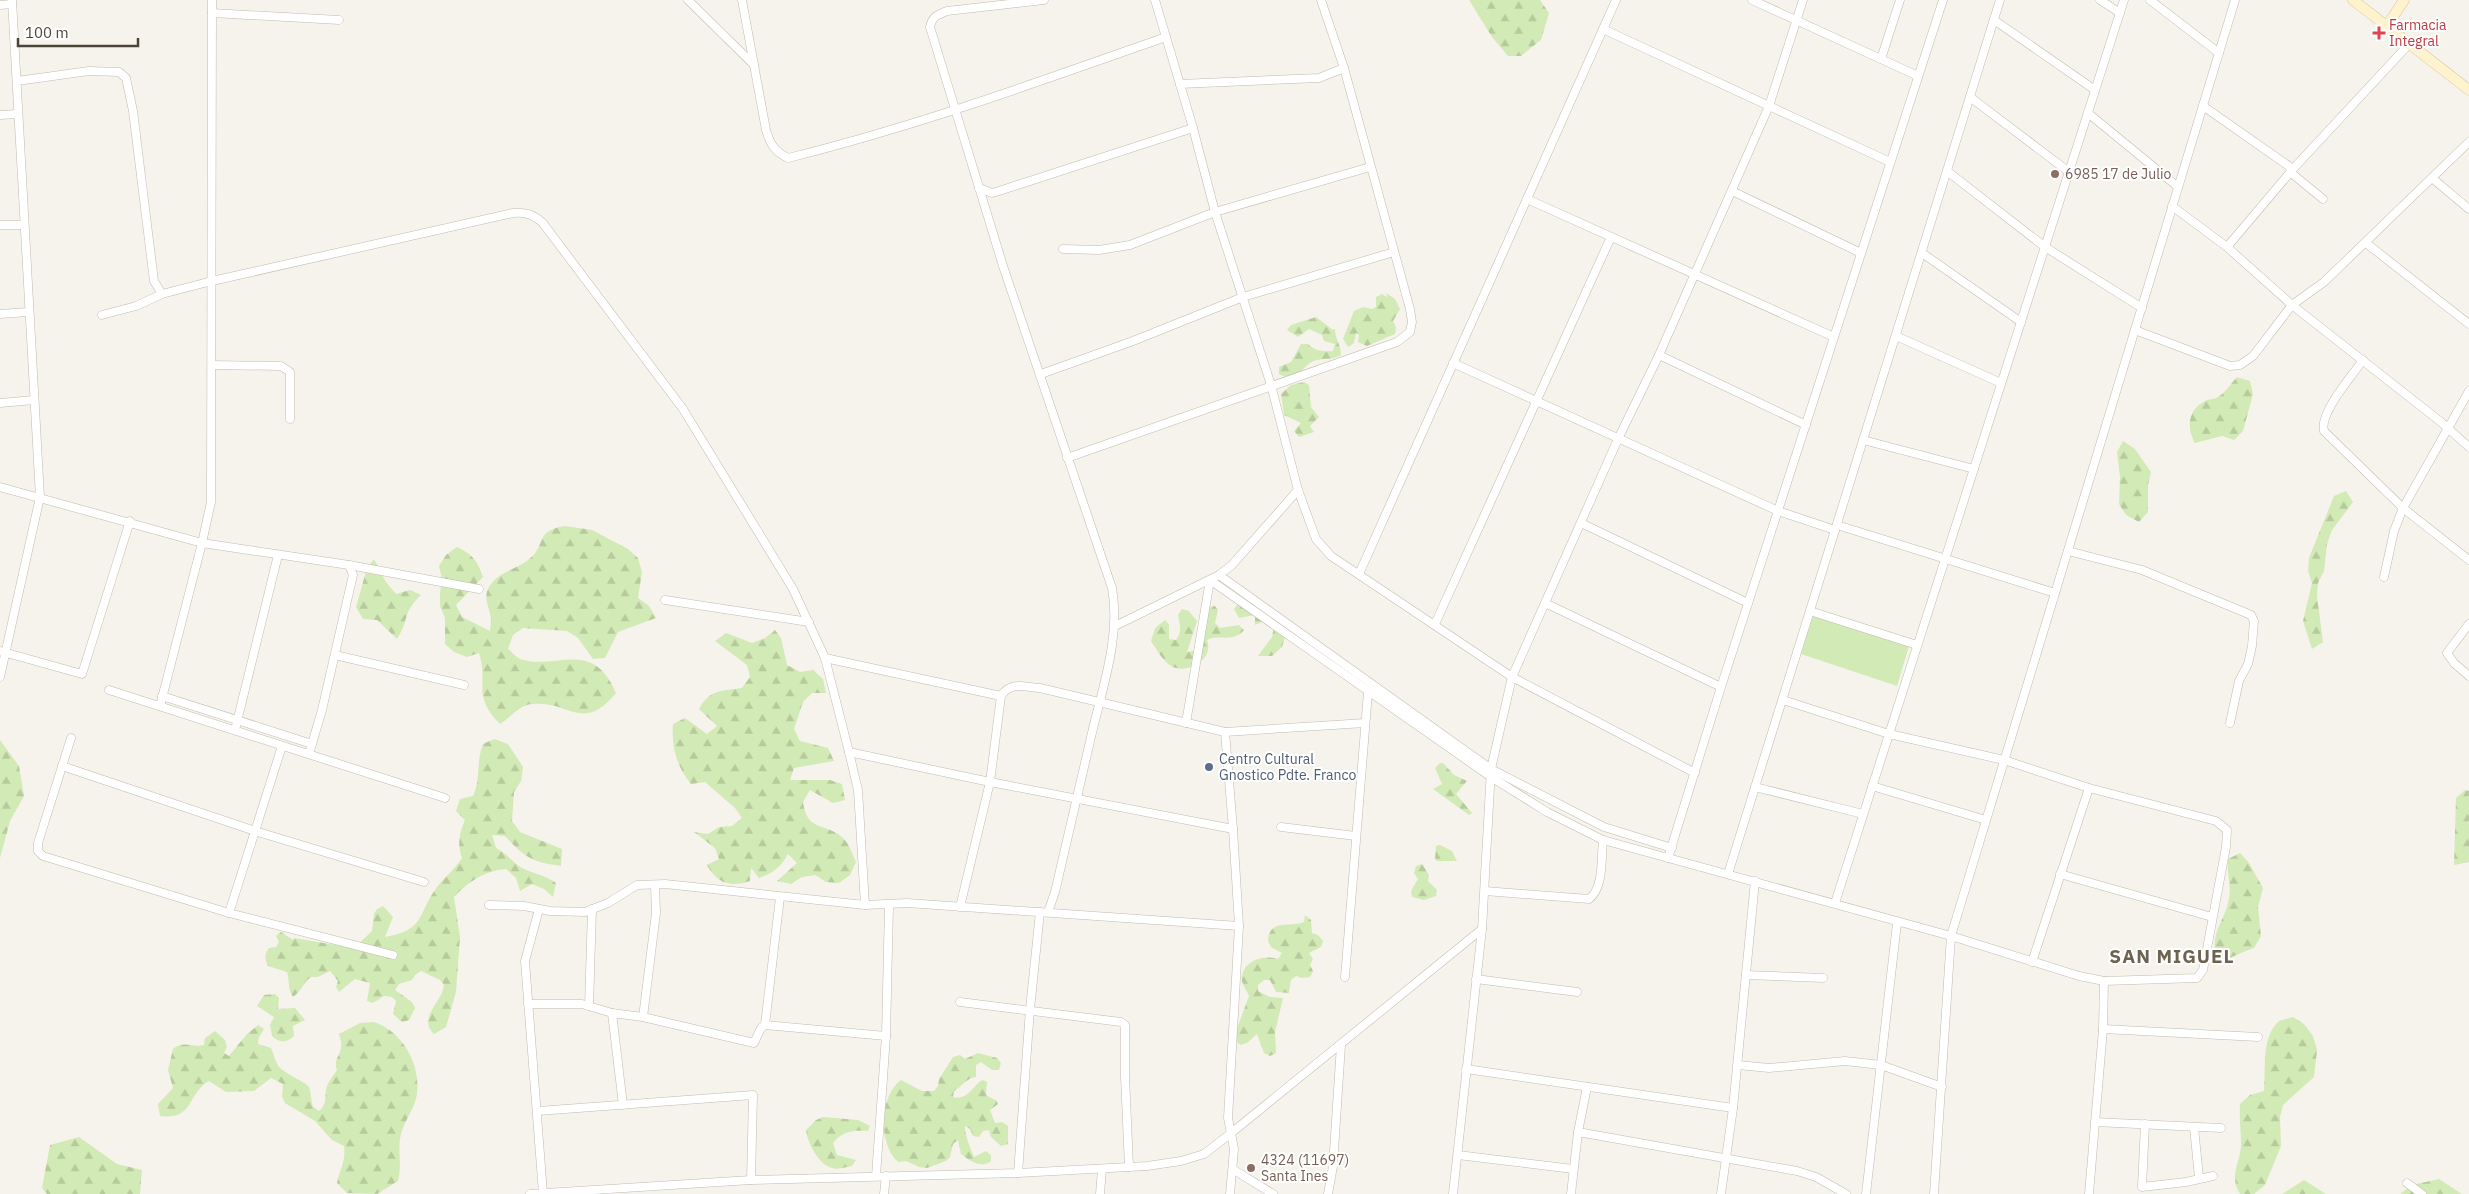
<svg xmlns="http://www.w3.org/2000/svg" width="2469" height="1194" viewBox="0 0 2469 1194" font-family="'IBM Plex Sans',sans-serif">
<defs>
<pattern id="forest-firs" width="22" height="20" patternUnits="userSpaceOnUse" patternTransform="scale(1.25)"><rect width="22" height="20" fill="#d2eab5"/><path d="M5 1l3.5 6h-7zM16 11l3.5 6h-7z" fill="#b6ca9c"/></pattern>
</defs>
<rect width="100%" height="100%" fill="#f6f3ec"/>
<g fill="url(#forest-firs)">
<path d="M1469,0H1540L1549,13L1541,40L1521,56H1508L1492,37Z"/>
<path d="M1386,293L1395,299L1400,309L1393,321L1396,327L1395,334L1367,346L1358,342L1359,335L1356,333L1354,343L1348,347L1343,339L1354,311L1363,307L1372,309L1376,307V297L1382,294L1387,297Z"/>
<path d="M1316,317L1333,330L1335,329C1335,339 1341,345 1341,355C1333,360 1326,358 1317,360C1301,363 1300,385 1279,374V367L1291,362L1301,344H1308C1315,351 1324,352 1333,351L1335,344L1324,341L1322,335L1309,329L1298,337L1287,330L1291,325Z"/>
<path d="M2237,377L2250,381L2253,394L2243,431L2234,440L2222,436L2195,443C2186,426 2188,409 2207,400C2210,399 2215,399 2218,397C2225,393 2232,382 2237,377Z"/>
<path d="M1304,382L1309,385L1311,407L1319,417L1310,426L1314,432L1299,437L1294,431L1301,423L1284,415L1281,394L1291,385Z"/>
<path d="M2123,441L2135,449L2151,472L2148,485V512L2139,522L2126,515L2119,504L2120,477L2117,452Z"/>
<path d="M2346,491L2353,502L2332,530L2327,544L2324,571L2318,583L2317,596L2323,642L2312,649L2303,621L2312,583L2308,571L2309,558L2334,496Z"/>
<path d="M565,526L592,530L628,549L638,558L642,572L638,598L649,606L656,618L618,632L605,658L593,659L578,638L567,631L523,628L513,635L508,649C512,652 516,657 520,659C557,671 592,637 616,693C582,734 570,700 532,704C519,705 510,718 500,724C471,694 489,684 479,653L467,657L454,652L445,644V618L440,606V593L442,579L439,566L446,555L457,547C472,554 478,561 483,577L456,605L462,617L490,631C490,628 491,623 491,620C491,610 483,600 488,589C496,572 515,570 528,560C548,545 533,531 565,526Z"/>
<path d="M374,559L386,582L396,594L410,590L421,595C402,613 409,621 397,639L377,620L363,619L356,607L367,568Z"/>
<path d="M1238,604L1286,634L1282,647L1272,656H1258L1272,637L1274,627L1262,622L1255,625V615L1239,618L1234,609Z"/>
<path d="M1215,606L1218,610L1215,623L1220,628L1239,625L1244,630C1232,644 1218,633 1207,640C1215,660 1186,675 1171,666C1163,661 1156,649 1151,641L1155,628L1165,620L1169,625V639L1176,640C1182,632 1180,625 1178,615L1182,609L1189,611L1197,621L1187,652L1194,651L1201,641L1209,607Z"/>
<path d="M775,630L781,638L787,665L800,672L813,670L823,679L826,693H812L803,702L794,729L800,741L828,748L834,761L794,768L790,780H830L842,784L845,800L833,803L810,790L803,802C807,832 824,822 842,837C849,843 852,853 856,862L850,875L839,883L826,882L815,875L802,877L791,884L777,881L797,863L788,854C780,868 773,873 759,878L751,868L750,881C730,888 717,883 707,865L719,859L715,848L694,832L708,834L719,827L732,826L742,818L735,808L705,782L691,784C677,767 671,747 673,724L685,718L707,734L717,726L699,709C710,689 722,691 742,688L750,677L747,665L715,641L726,633L752,643L765,638Z"/>
<path d="M494,739L508,744L523,767L521,781L514,792L512,821L520,832L562,849L561,866C532,862 525,858 505,836L492,835L496,848C508,854 512,862 522,868C534,874 545,875 556,883L553,897L544,889L532,884L520,891L516,878L506,869C484,871 469,881 454,897L460,937L456,992L446,1027L434,1034C417,1018 442,1003 444,985L440,980L421,971L415,975L412,980L399,984L395,990L412,1002L415,1008L409,1020L402,1022L393,1014L396,1001L392,997L384,996L373,1003L367,1001L370,983L355,979L339,992L336,987L338,981L330,971L318,977H311C303,982 302,991 293,997C287,988 290,981 287,972L268,966C265,959 264,954 269,948L276,947L279,942L276,936L281,932L293,940L294,938L354,948L372,931L374,914L377,909L383,906L393,917L385,937C426,930 417,914 437,887C445,877 455,869 462,858C457,844 459,834 465,820L456,811L460,799L473,796C481,779 476,761 483,744Z"/>
<path d="M0,740L19,766L24,796L10,821L0,858Z"/>
<path d="M1440,763H1443L1454,775L1467,781L1456,794L1472,813L1469,815L1433,789L1442,784L1435,768Z"/>
<path d="M2465,790L2469,791V862L2454,865L2456,798Z"/>
<path d="M1440,845L1452,851L1457,861H1437L1435,859L1436,846Z"/>
<path d="M2240,853L2249,863L2263,888L2258,907L2261,936L2254,948C2241,952 2230,959 2217,963C2209,929 2224,926 2229,898C2232,885 2226,872 2228,859Z"/>
<path d="M1422,864L1429,875L1428,881L1437,890L1436,896L1424,900L1412,897L1411,891L1418,879L1414,873L1416,866Z"/>
<path d="M1305,915L1311,920L1312,933L1318,935L1323,941L1321,947L1309,953L1313,959L1310,965L1313,971L1310,977L1303,978L1296,976L1291,980L1289,993L1276,992L1270,980H1264L1258,985V991L1270,997L1283,998L1275,1032L1276,1053L1270,1056L1264,1053L1257,1034L1247,1043L1240,1045L1236,1041L1235,1034L1249,996C1247,991 1243,986 1242,981C1240,961 1264,954 1278,959L1282,953L1271,947L1268,941C1269,918 1290,928 1304,922Z"/>
<path d="M275,994L279,998L278,1009L295,1008L305,1020L293,1026L294,1036C287,1043 279,1043 272,1036L270,1025L274,1017L257,1006L264,995Z"/>
<path d="M2293,1017L2304,1024L2313,1036L2317,1050L2314,1077L2283,1105L2280,1117L2281,1146L2265,1185L2254,1194H2240C2228,1174 2241,1163 2241,1144C2241,1130 2239,1117 2240,1104L2250,1095L2264,1091C2266,1071 2261,1038 2278,1022C2281,1019 2288,1019 2293,1017Z"/>
<path d="M374,1022C404,1032 423,1068 416,1099C412,1113 402,1124 400,1139C398,1153 402,1166 398,1181L377,1194L347,1193L337,1183C340,1168 346,1162 344,1146L332,1140L315,1121L285,1103L282,1097L283,1084L271,1078L254,1091L226,1092L209,1081C187,1093 194,1121 160,1116L158,1104L173,1088L168,1070L173,1049C184,1040 193,1048 204,1045L205,1038L215,1031L225,1040L227,1047L224,1053L229,1056L247,1034L258,1025L264,1029L259,1037L258,1044L271,1048C274,1054 275,1062 279,1067C286,1074 307,1083 309,1087C311,1092 311,1100 313,1107L319,1111C329,1103 323,1094 328,1084C330,1079 334,1075 337,1070C333,1060 340,1057 341,1047C342,1043 340,1038 339,1034L360,1023Z"/>
<path d="M978,1053L997,1058L1001,1063L999,1070H992L981,1062L976,1065V1077C967,1077 962,1087 954,1091L953,1097C969,1101 973,1084 983,1080L987,1082L986,1095L997,1101L998,1104L990,1110L995,1123L1002,1122L1008,1126V1144L1001,1146L991,1137L989,1130L983,1131L979,1137L973,1136L970,1129L965,1126C964,1133 971,1150 974,1157L986,1151L991,1155V1161C981,1169 970,1161 961,1154L958,1140L953,1144L950,1157L946,1161L927,1168L919,1167L906,1161L898,1162C878,1144 879,1096 901,1080L922,1091H934L938,1086L939,1079L953,1057L960,1055L965,1059Z"/>
<path d="M823,1117L858,1120L870,1126L868,1131C854,1130 842,1131 833,1143L837,1155L856,1160L852,1166C846,1167 838,1170 832,1168C819,1165 807,1142 806,1130L816,1120Z"/>
<path d="M79,1137L117,1164L142,1170L140,1194H47L42,1188L50,1145Z"/>
<path d="M2439,1179L2462,1194H2400L2412,1185Z"/>
<path d="M2304,1180L2326,1194H2282Z"/>
</g>
<path fill="#d2eab5" d="M1813,616L1909,646L1897,686L1801,654Z"/>
<g fill="none" stroke-linecap="round" stroke-linejoin="round">
<g stroke="#c2bbae" stroke-width="9">
<g id="minor">
<path d="M688,0L754,65"/>
<path d="M742,0L766,130C770,144 775,152 788,158C917,126 1041,81 1166,37"/>
<path d="M1044,0L947,11C937,15 932,17 930,27L1003,266L1112,588C1121,637 1102,689 1091,737C1079,789 1067,841 1055,892L1048,912"/>
<path d="M1155,0L1193,128L1215,212L1271,385L1298,490L1316,539L1331,556L1512,677L1695,773"/>
<path d="M1752,0L1918,76"/>
<path d="M2100,0L2120,13"/>
<path d="M2150,0L2219,53"/>
<path d="M0,5L12,4"/>
<path d="M212,13L339,20"/>
<path d="M1994,20L2095,90"/>
<path d="M1603,29L1890,162"/>
<path d="M1881,59L1900,0"/>
<path d="M17,81L89,71L119,72L126,78L133,111L154,281L162,294"/>
<path d="M1180,84L1319,78L1344,68"/>
<path d="M1970,97L2069,172"/>
<path d="M2203,106L2293,169"/>
<path d="M2088,113L2178,187"/>
<path d="M0,115L18,114"/>
<path d="M1947,171L2045,247L2142,308"/>
<path d="M2290,172L2323,199"/>
<path d="M2432,178L2469,209"/>
<path d="M979,188L992,193L999,191L1193,128"/>
<path d="M1732,191L1861,253"/>
<path d="M1527,199L1834,337"/>
<path d="M2172,206L2227,247L2292,305L2441,422L2469,447"/>
<path d="M0,225H23"/>
<path d="M2366,243L2469,324"/>
<path d="M2227,247L2293,169L2410,43"/>
<path d="M1063,249L1099,250L1130,245L1215,212L1370,167"/>
<path d="M1922,253L2021,322"/>
<path d="M0,314L28,312"/>
<path d="M102,315L136,306L162,294L212,281L513,213C525,212 532,214 542,222L683,409L793,589L825,658L849,752L858,790L865,905"/>
<path d="M2135,330L2230,366L2240,365L2253,356L2292,305L2324,282L2469,142"/>
<path d="M1896,336L2001,383"/>
<path d="M1659,355L1806,425"/>
<path d="M2363,360C2352,376 2319,413 2324,431L2403,508L2469,560"/>
<path d="M1453,363L1778,511L1835,530"/>
<path d="M212,365L281,366L290,372V419"/>
<path d="M1041,374L1133,341L1243,297L1394,252"/>
<path d="M0,403L34,400"/>
<path d="M1863,440L1974,469"/>
<path d="M1067,458L1397,342L1410,332L1412,322L1410,309L1344,68L1321,0"/>
<path d="M0,487L202,543L349,565L479,589"/>
<path d="M1581,523L1748,603"/>
<path d="M1837,525L2055,593"/>
<path d="M2068,551L2142,570L2251,615L2254,621L2252,646L2248,664L2239,681L2230,723"/>
<path d="M1359,574L1616,0"/>
<path d="M1219,575L1491,769L1604,827L1672,848"/>
<path d="M2384,577L2394,531L2403,508L2469,391"/>
<path d="M665,600L809,622"/>
<path d="M1545,603L1721,687"/>
<path d="M1810,611L1917,645"/>
<path d="M1435,624L1611,237"/>
<path d="M2469,624L2447,653L2454,663L2469,676"/>
<path d="M1115,626L1219,575L1232,565L1298,490"/>
<path d="M0,651L82,674L130,521"/>
<path d="M335,655L464,685"/>
<path d="M825,658L1001,696"/>
<path d="M0,677L40,497L12,0"/>
<path d="M109,690L445,798"/>
<path d="M162,696L312,744"/>
<path d="M160,706L202,543L211,502L212,0"/>
<path d="M1186,723L1210,580L1491,777L1547,812L1603,840L1951,936L2079,976L2104,981L2197,978L2203,970L2226,847L2227,830L2216,821L2089,788L2004,760L1889,734L1783,700"/>
<path d="M235,730L278,555"/>
<path d="M71,738L38,843V851L43,856L229,913L393,955"/>
<path d="M849,752L990,782L1233,829L1225,732"/>
<path d="M309,754L322,710L353,575L349,565"/>
<path d="M62,766L255,831L424,882"/>
<path d="M1872,786L1986,820"/>
<path d="M1755,787L1863,814"/>
<path d="M1281,827L1356,836"/>
<path d="M1668,858L1721,687L1943,0"/>
<path d="M1728,874L2000,0"/>
<path d="M2060,874L2212,917"/>
<path d="M1485,891L1589,899C1604,888 1601,858 1603,840"/>
<path d="M1835,903L2124,0"/>
<path d="M489,905L524,906L550,911L585,912L608,903L637,885L665,884L865,905L907,903L1239,926"/>
<path d="M960,907L990,782L1001,696C1011,681 1024,687 1040,688L1225,732L1365,723"/>
<path d="M539,909L525,961L543,1193"/>
<path d="M229,913L282,746"/>
<path d="M2032,962L2089,788"/>
<path d="M1746,975L1823,978"/>
<path d="M1345,977L1368,692"/>
<path d="M1476,979L1577,992"/>
<path d="M960,1002L1121,1022L1125,1025V1076L1129,1167"/>
<path d="M528,1004H582L612,1013L643,1017L754,1043L761,1028L765,1025L780,897"/>
<path d="M589,1006L592,909"/>
<path d="M612,1013L623,1105"/>
<path d="M643,1017L656,913L655,885"/>
<path d="M765,1025L886,1036L889,905"/>
<path d="M2103,1029L2258,1037"/>
<path d="M1738,1065L1769,1068L1845,1061L1881,1065L1942,1087"/>
<path d="M1466,1069L1733,1108"/>
<path d="M538,1111L753,1095L751,1180"/>
<path d="M2095,1122L2221,1128"/>
<path d="M2145,1124L2142,1187L2186,1182L2213,1176"/>
<path d="M2194,1127L2199,1178"/>
<path d="M1578,1132L1797,1171L1816,1177L1846,1194"/>
<path d="M1458,1155L1573,1169"/>
<path d="M1234,1170L1273,1194"/>
<path d="M1018,1173L1030,1009L1040,912"/>
<path d="M876,1176L886,1036"/>
<path d="M2407,1183L2422,1194"/>
<path d="M530,1194L751,1180L1018,1173L1147,1166L1181,1161L1204,1154L1230,1134L1482,929"/>
<path d="M884,1194L886,1176"/>
<path d="M1100,1194L1102,1169"/>
<path d="M1230,1194L1234,1149L1228,1118L1239,926L1233,829"/>
<path d="M1328,1194L1333,1166L1341,1045"/>
<path d="M1453,1194L1482,929L1491,769L1512,677L1618,439L1659,355L1769,106L1803,0"/>
<path d="M1571,1194L1578,1132L1587,1087"/>
<path d="M1721,1194L1733,1108L1755,881"/>
<path d="M1866,1194L1897,923"/>
<path d="M1934,1194L1951,936L2235,0"/>
<path d="M2089,1194L2103,1029L2104,981"/>
</g>
</g>
<g stroke="#d6c79b" stroke-width="11">
<g id="secondary">
<path d="M2353,0L2469,90"/>
<path d="M2387,26L2404,0"/>
</g>
</g>
<use href="#minor" stroke="#fff" stroke-width="8"/>
<use href="#secondary" stroke="#fff3cd" stroke-width="10"/>
</g>
<path fill="#e0444e" stroke="#fff" stroke-width="2" d="M2376.5 25.5h5v5h5v5h-5v5h-5v-5h-5v-5h5z"/>
<g fill="#8d6e63" stroke="#fff" stroke-width="2">
<circle cx="2055" cy="174" r="5"/>
<circle cx="1251" cy="1168" r="5"/>
</g>
<circle fill="#5c6f8a" stroke="#fff" stroke-width="2" cx="1209" cy="767" r="5"/>
<g text-anchor="middle" dominant-baseline="central" stroke-width="4" stroke-linejoin="round" paint-order="stroke">
<g font-size="14" fill="#be3a42" stroke="#fff" text-anchor="start">
<text x="2389" y="25">Farmacia<tspan x="2389" dy="16">Integral</tspan></text>
</g>
<g font-size="14" fill="#785e54" stroke="#fff" text-anchor="start">
<text x="2065" y="174">6985 17 de Julio</text>
<text x="1261" y="1160">4324 (11697)<tspan x="1261" dy="16">Santa Ines</tspan></text>
</g>
<g font-size="14" fill="#4e5e75" stroke="#fff" text-anchor="start">
<text x="1219" y="759">Centro Cultural<tspan x="1219" dy="16">Gnostico Pdte. Franco</tspan></text>
</g>
<g font-size="19" font-weight="bold" letter-spacing="1" fill="#6e6250" stroke="#fff">
<text x="2172" y="956">SAN MIGUEL</text>
</g>
</g>
<path d="M18 38v8h120v-8" fill="none" stroke="#4b4439" stroke-width="2.5"/>
<text x="25" y="38" font-size="15" fill="#4b4439" stroke="#ffffff" stroke-width="4" paint-order="stroke">100 m</text>
</svg>
